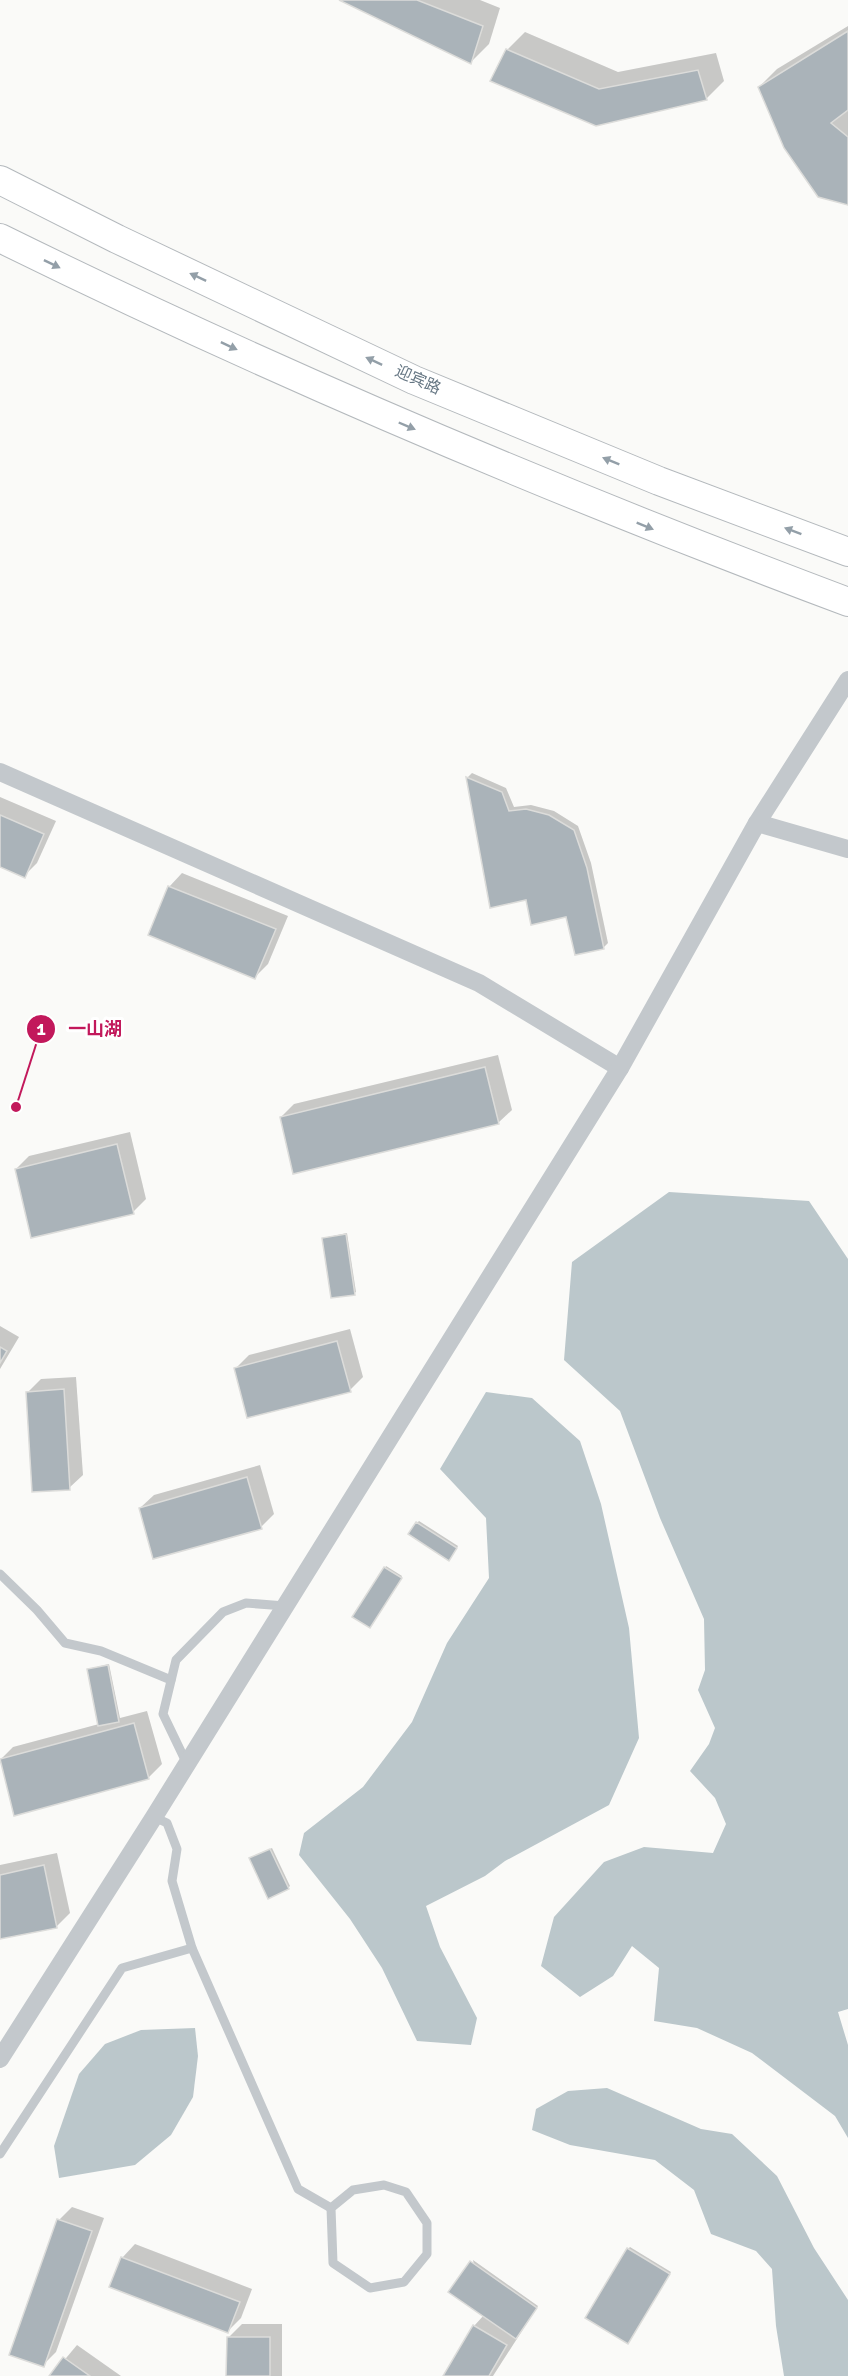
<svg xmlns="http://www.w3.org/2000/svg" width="848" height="2376" viewBox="0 0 848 2376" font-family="Signika,'Noto Sans SC',sans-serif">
<rect width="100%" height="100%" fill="#fafaf8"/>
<g fill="#bbc7cb">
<path d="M669,1192L809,1201L848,1259V2009L838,2012L848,2045V2138L835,2116L752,2053L697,2028L654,2021L659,1968L632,1946L613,1976L580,1997L541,1966L554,1917L604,1862L644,1847L713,1853L726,1824L715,1798L690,1771L709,1744L715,1728L698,1690L705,1670L704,1619L660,1518L620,1411L564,1360L572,1262Z"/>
<path d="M486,1392L532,1398L580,1441L601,1504L629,1628L639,1738L609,1805L505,1861L485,1876L426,1906L440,1947L477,2018L471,2045L417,2041L382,1968L350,1919L299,1855L304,1833L363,1787L412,1722L447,1643L489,1578L486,1518L440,1469Z"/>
<path d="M195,2028L198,2056L193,2097L171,2135L135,2165L59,2178L54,2146L79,2074L105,2044L141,2030Z"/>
<path d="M607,2088L701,2129L732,2134L777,2176L814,2248L848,2300V2376H784L776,2326L772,2269L756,2251L711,2234L694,2190L655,2160L570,2145L532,2130L536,2109L568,2091Z"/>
</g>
<g fill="#0003">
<path d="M341,0H480L500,8L489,44L471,62Z"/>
<path d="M848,26V203L759,87L777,69Z"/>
<path d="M525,32L618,72L716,53L724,81L706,99L596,125L507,50Z"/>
<path d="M472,773L506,788L514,807L531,805L554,811L578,826L591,863L608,943L603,948L567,915L527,898L492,906L468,777Z"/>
<path d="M0,797L56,821L37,863L24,876L0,866Z"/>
<path d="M182,873L288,916L268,964L255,977L169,887Z"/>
<path d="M498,1055L512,1110L498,1123L281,1117L294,1104Z"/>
<path d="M130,1132L146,1199L133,1212L16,1169L29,1156Z"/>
<path d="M347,1233L356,1292L354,1293L323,1238Z"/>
<path d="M0,1326L19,1337L0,1369Z"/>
<path d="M350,1329L363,1377L350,1390L236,1368L249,1355Z"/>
<path d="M76,1377L83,1475L69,1488L28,1392L41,1379Z"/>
<path d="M260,1465L274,1514L261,1527L140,1508L154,1495Z"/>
<path d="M419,1521L458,1546L451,1557L417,1523Z"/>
<path d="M386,1566L402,1576L372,1625L385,1568Z"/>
<path d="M109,1664L120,1718L147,1711L162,1764L148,1778L15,1814L0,1760L13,1747L99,1724L89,1669Z"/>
<path d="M272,1848L290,1886L288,1888L253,1857Z"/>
<path d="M57,1853L70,1913L57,1926L0,1938V1865Z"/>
<path d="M72,2207L104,2218L56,2352L43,2365L59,2220Z"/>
<path d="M135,2244L252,2289L241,2318L228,2331L122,2258Z"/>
<path d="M630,2247L671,2272L630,2340L628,2249Z"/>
<path d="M473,2260L538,2306L493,2376H445L474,2326L484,2315Z"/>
<path d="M242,2324H282V2376H228V2338Z"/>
<path d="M77,2345L121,2376H51Z"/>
</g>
<g fill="#aab3b9" stroke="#dcdcda" stroke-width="1.5">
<path d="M339,0H417L483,26L471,64Z"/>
<path d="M848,31V110L831,123L848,137V205L818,197L784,148L758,87Z"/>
<path d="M506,49L599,89L698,70L707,100L596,126L490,81Z"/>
<path d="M466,777L502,792L509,811L526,809L549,815L574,830L587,868L604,949L575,955L566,917L531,925L526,900L490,908Z"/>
<path d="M0,815L44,834L25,878L0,867Z"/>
<path d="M168,886L276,929L255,979L148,935Z"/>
<path d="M485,1067L499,1124L293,1174L280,1117Z"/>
<path d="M117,1144L134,1214L31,1238L15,1169Z"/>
<path d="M346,1234L355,1295L331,1298L322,1238Z"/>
<path d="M337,1341L351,1392L247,1418L234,1368Z"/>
<path d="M0,1347L7,1351L0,1363Z"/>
<path d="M64,1389L70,1490L32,1492L26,1392Z"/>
<path d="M247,1477L262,1529L153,1559L139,1508Z"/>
<path d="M416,1522L457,1548L449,1561L408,1534Z"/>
<path d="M384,1567L402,1578L370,1628L352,1617Z"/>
<path d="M108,1665L119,1722L98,1726L87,1669Z"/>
<path d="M134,1723L149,1779L14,1816L0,1759Z"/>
<path d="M270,1849L289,1889L268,1899L249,1858Z"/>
<path d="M44,1865L57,1928L0,1939V1875Z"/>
<path d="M57,2219L92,2231L44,2367L9,2355Z"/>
<path d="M627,2248L670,2274L628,2344L585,2318Z"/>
<path d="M121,2257L240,2302L228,2333L109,2287Z"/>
<path d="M470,2261L537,2308L516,2339L448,2292Z"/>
<path d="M473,2325L507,2345L489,2376H443Z"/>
<path d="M227,2337H270V2376H226Z"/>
<path d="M63,2357L90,2376H49Z"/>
</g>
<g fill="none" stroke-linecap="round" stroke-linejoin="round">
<g stroke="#b4b9bd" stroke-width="30">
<g id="trunk">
<path d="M0,180L117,239L414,380L659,481L848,552"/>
<path d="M0,238C276,374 560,494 848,602"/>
</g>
</g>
<g stroke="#c3c8cc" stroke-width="9">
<path d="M0,1574L37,1610L65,1643L101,1651L171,1680"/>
<path d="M187,1764L163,1714L176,1660L223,1612L246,1603L285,1606"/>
<path d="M154,1817L167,1823L177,1849L172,1881L192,1948"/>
<path d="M0,2154L122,1968L192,1948L298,2189L331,2208"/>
<path d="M384,2185L406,2192L427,2223V2254L404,2282L370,2288L333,2263L331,2208L353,2190Z"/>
</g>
<g stroke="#c3c8cc" stroke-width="18">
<path d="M0,772L479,983L620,1068"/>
<path d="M757,823L848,849"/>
<path d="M0,2059L154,1817L620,1068L757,823L848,680"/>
</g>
<use href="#trunk" stroke="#fff" stroke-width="28"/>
</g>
<defs><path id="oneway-solid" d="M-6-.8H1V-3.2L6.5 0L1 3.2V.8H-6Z" transform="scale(1.5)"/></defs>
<g fill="#939fa8">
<use href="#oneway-solid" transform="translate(52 264) rotate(26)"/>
<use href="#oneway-solid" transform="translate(198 277) rotate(-155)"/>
<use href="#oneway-solid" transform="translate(229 346) rotate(25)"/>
<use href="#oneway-solid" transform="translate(374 361) rotate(-155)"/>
<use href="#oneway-solid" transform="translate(407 426) rotate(23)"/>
<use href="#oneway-solid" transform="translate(611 461) rotate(-158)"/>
<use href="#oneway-solid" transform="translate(645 526) rotate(22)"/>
<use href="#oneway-solid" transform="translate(793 531) rotate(-159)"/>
</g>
<g text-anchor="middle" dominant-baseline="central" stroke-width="6" stroke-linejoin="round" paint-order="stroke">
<g font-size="16" fill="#657683" stroke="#fff">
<text transform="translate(418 380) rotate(24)">迎宾路</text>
</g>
</g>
<path fill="none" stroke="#c2185b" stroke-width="2" d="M16 1107L41 1029"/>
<g fill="#c2185b" stroke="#fff" stroke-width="2">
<circle cx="16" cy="1107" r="6"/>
<circle cx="41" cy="1029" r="15"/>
</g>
<g font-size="18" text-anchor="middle" font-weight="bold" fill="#fff">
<text x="41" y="1035">1</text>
</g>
<g font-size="18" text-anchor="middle" font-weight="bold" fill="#c2185b" stroke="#fff" stroke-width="6" stroke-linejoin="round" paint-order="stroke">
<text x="95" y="1035">一山湖</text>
</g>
</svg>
